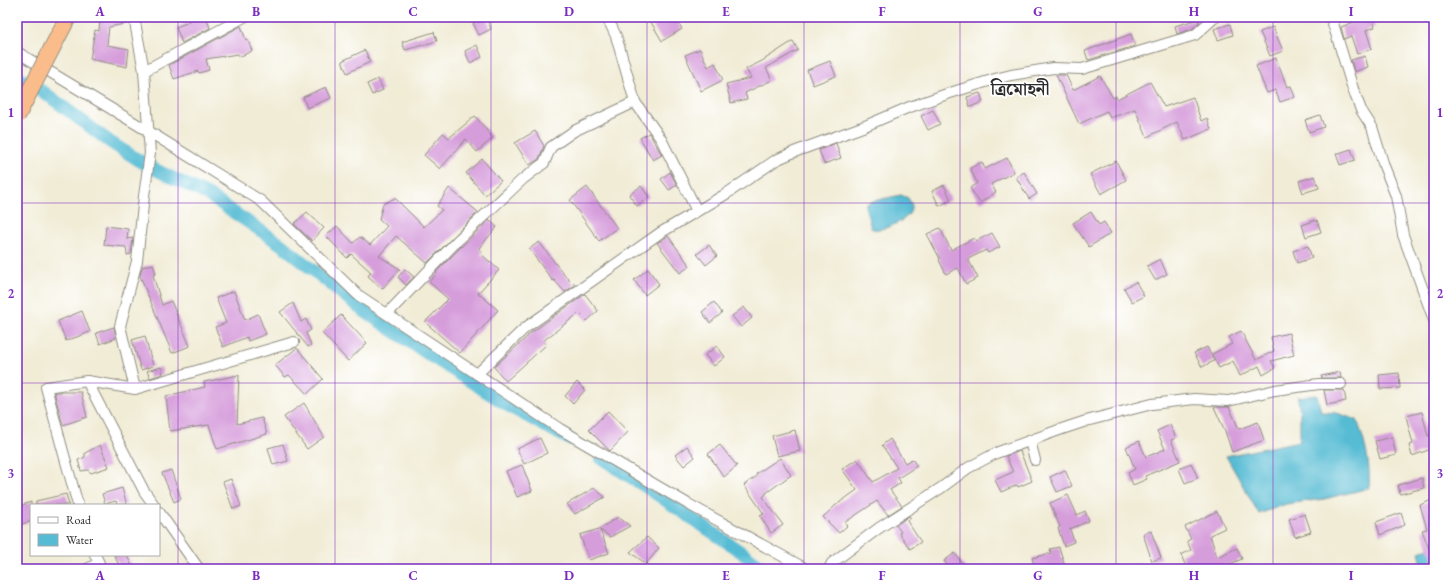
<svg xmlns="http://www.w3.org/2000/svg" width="1451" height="586" viewBox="0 0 1451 586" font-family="'EB Garamond','Noto Serif Bengali',serif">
<rect width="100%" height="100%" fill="#fff"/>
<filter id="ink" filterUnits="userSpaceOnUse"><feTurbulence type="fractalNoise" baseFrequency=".025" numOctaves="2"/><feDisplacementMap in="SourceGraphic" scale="8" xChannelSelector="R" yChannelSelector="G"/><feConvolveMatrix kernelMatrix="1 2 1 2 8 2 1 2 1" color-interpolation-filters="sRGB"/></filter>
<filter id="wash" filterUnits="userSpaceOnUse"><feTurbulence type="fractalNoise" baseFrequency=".012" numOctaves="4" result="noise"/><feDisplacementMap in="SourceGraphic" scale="16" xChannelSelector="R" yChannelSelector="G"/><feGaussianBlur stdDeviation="0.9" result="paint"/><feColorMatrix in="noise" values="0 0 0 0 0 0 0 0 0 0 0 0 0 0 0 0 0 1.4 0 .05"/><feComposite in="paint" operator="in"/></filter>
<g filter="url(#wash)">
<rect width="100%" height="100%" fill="#f1ecd6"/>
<g fill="#56bcd4" stroke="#407480">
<path d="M901,195L908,198L912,205C911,208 911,211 909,214C903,222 880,233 871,228L865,206L866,204L873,201Z"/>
<path d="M1317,395L1321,412L1337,413L1357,420C1365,442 1371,465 1369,488L1324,499L1286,504L1259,514L1226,456L1300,441V415L1298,397Z"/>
<path d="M1434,546V569H1423L1419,552Z"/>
</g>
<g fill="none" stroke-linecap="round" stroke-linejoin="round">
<g stroke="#56bcd4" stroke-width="13">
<path d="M17,77L45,93L110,142L148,166L208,195L282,245L361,309L428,354L512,408L569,439"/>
<path d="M601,458L646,487L766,569"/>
</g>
</g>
<g id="blocks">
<g fill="#d69ddb">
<path d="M100,17H128L129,23L109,27L107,45L129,49L127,67L90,59L95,30L99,31Z"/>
<path d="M186,17H206L210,28L182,43L176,27L189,22Z"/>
<path d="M486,17L491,29L479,35L473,23Z"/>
<path d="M648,17H675L682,29L662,41Z"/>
<path d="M1367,17H1372L1375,27L1366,30L1372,49L1357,54L1351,36L1344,39L1341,27Z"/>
<path d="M1198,19L1199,23L1192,29L1177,34L1175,26Z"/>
<path d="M1230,24L1233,35L1218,40L1214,29Z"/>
<path d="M241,26L246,40H248L252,51L239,57L238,54L206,59L209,70L199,73L198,71L174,79L169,65Z"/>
<path d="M1273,27L1283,51L1270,56L1260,32Z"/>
<path d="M434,32L437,41L405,50L402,42Z"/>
<path d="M1131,34L1135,46L1088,60L1085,51Z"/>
<path d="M793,41L798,50L766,68L772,80L745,93L747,99L731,103L726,84L751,78L746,69L762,61Z"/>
<path d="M477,45L482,57L470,63L465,51Z"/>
<path d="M700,49L708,67L715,63L723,80L701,91L685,55Z"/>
<path d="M365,50L370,62L347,73L342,61Z"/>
<path d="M1365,56L1368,67L1354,72L1351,60Z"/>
<path d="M1276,58L1287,87L1291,86L1295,97L1280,102L1275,90L1267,93L1256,66Z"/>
<path d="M830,61L836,76L813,85L807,70Z"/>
<path d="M1056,75H1066L1073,90L1100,76L1113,98L1116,96L1117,99L1150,82L1164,107L1193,97L1201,121L1207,118L1211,129L1185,140L1177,122L1147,137L1135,109L1110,118L1107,111L1079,124Z"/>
<path d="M378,79L383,90L372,95L367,84Z"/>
<path d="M326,87L331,98L307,108L303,97Z"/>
<path d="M980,93L983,102L970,107L967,97Z"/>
<path d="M933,110L940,124L928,130L921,116Z"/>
<path d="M1320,115L1324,127L1309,132L1305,120Z"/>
<path d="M475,116L493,138L477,152L466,139L440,169L424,155L443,133L449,138Z"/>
<path d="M535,131L544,146L539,159L529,165L515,143Z"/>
<path d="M649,133L662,155L653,160L640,138Z"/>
<path d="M836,143L841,158L824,164L819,150Z"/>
<path d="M1351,149L1355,160L1340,165L1336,154Z"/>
<path d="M1007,158L1014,172L991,184L996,192L980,203L970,188L977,183L970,168L982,162L985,169Z"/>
<path d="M482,159L501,181L485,195L466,173Z"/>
<path d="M1116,161L1126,180L1101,194L1090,174Z"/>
<path d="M670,172L677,185L669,190L661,179Z"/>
<path d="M1024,172L1037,194L1029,199L1016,177Z"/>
<path d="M1315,176L1319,188L1303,193L1299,181Z"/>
<path d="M944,185L951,200L939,206L932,191Z"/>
<path d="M641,186L649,197L637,206L629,195Z"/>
<path d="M587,187L617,228L599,241L570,200Z"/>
<path d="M449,188L478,212L427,263L396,236L379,256L400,269L382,289L368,276L371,272L351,254L347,258L326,236L337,226L353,243L360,237L370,245L387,226L379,219L383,204L395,198L424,227L442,210L437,206Z"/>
<path d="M307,212L324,228L312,241L294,224Z"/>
<path d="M1091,212L1099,225L1104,222L1111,233L1089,247L1073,223Z"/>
<path d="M489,220L497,227L479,248L482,252L481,254L499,270L478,293L498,310L460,353L425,322L448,299L429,282L437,273L436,272L462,246Z"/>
<path d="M1317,220L1321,232L1306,237L1302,225Z"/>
<path d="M106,226L128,229L127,239L133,238L131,254L127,255L126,247L104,245Z"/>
<path d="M940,228L951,250L974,238L976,241L992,233L1000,247L988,253L986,250L968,259L978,278L966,284L958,268L946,274L939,260L940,259L927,234Z"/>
<path d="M668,236L690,266L680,273L657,243Z"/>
<path d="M539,242L566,277H567L575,285L565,292L554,280L553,281L529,249Z"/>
<path d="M709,245L717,256L706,265L697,254Z"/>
<path d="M1308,246L1312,258L1297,263L1293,251Z"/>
<path d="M1160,259L1167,274L1155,280L1147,266Z"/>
<path d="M153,264L156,274L153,275L162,305L171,301L190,346L172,353L140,276L142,267Z"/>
<path d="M405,269L414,277L406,285L398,277Z"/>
<path d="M648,269L659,284L645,295L634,280Z"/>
<path d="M1136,282L1144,296L1132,302L1124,288Z"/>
<path d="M234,291L245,320L258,314L266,334L248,341L247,337L223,347L215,327L226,323L216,298Z"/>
<path d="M585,294L598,311L587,321L579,313L543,341L546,345L506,381L494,367L528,336V335Z"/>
<path d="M714,302L722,313L710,323L702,312Z"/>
<path d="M293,303L301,322L306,319L311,330L306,333L311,345L308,347L280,312Z"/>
<path d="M744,307L752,318L741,327L732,316Z"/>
<path d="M82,311L90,332L66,341L58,321Z"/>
<path d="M341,315L367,343L348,361L322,333Z"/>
<path d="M114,327L116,338L100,344L96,333Z"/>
<path d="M1241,331L1256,360L1274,351L1271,337L1289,333L1294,355L1271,361L1275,368L1263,375L1259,366L1240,376L1233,361L1219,368L1212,354L1232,344L1229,337Z"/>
<path d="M145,336L153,366L141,370L132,340Z"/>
<path d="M717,346L725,357L714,366L705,355Z"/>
<path d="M1207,347L1214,361L1202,367L1194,353Z"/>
<path d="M297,348L323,379L307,394L289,375L285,377L275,365Z"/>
<path d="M161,367L163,374L150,378L147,371Z"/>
<path d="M1340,372L1341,378H1322L1321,376Z"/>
<path d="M1399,373L1400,388L1380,389L1379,375Z"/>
<path d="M239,375L237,424L262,418L267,434L217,449L209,425L170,431L166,396L205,387L204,382Z"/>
<path d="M577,382L585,390L573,404L565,396Z"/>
<path d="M1324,390H1344L1346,401L1327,405Z"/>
<path d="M54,392H81L87,417L63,425Z"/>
<path d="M304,403L324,437L307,449L284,417Z"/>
<path d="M1214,407H1229L1239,429L1258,422L1264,440L1232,452L1225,431Z"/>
<path d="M608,411L628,432L610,451L589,430Z"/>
<path d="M1422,412L1428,436L1434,434V448L1412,456L1409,445L1413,444L1406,416Z"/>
<path d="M1170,425L1176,438L1171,440L1180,461L1145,476L1147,479L1133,485L1128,473L1135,469L1126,447L1139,441L1146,457L1165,449L1157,431Z"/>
<path d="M795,430L800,451L777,456L772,436Z"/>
<path d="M1392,437L1396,455L1380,459L1375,441Z"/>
<path d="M540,438L547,453L524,464L517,449Z"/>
<path d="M890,439L905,463L912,459L917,466L898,478L901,483L890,490L902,506L888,515L877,501L844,523L847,526L839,533L823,517L836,505L857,490L842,469L857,459L873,482L897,468L882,445Z"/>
<path d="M283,444L288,461L273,465L268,448Z"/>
<path d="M100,445L109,467L91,473L88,470L81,471L78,460L85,457V453Z"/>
<path d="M720,445L737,466L724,477L708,454Z"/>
<path d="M687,446L695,457L684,466L675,455Z"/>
<path d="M1020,451L1032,481L1018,487L1017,485L1001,492L995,480L1013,472L1006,456Z"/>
<path d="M780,458L791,475L766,493V494L763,497L783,525L771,533L760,516L764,514L744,485L757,476L756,474Z"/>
<path d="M1191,463L1198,478L1185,483L1179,469Z"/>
<path d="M522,465L532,491L517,497L506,471Z"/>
<path d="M171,470L181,499L174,502L162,473Z"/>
<path d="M1065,470L1072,486L1057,492L1050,477Z"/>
<path d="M1422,478L1424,488L1400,494L1398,485Z"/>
<path d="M231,479L241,506L233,509L223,482Z"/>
<path d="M122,488L127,505H117L116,501L105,504L102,494Z"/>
<path d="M594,488L605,497L575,514L567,504Z"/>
<path d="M66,494L69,505H36V501Z"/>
<path d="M1068,495L1077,515L1085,511L1089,521L1070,529L1074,542L1064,546L1058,528L1060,527L1050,503Z"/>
<path d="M1434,499V560H1433L1422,530L1427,529L1420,505Z"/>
<path d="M31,502V521L17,526V507Z"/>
<path d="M1217,511L1225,528L1210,535L1217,557L1237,548L1242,559L1225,566L1224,565L1209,569H1187L1181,555L1191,550L1187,541L1191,539L1185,527Z"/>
<path d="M1401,513L1405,525L1380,535L1376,522Z"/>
<path d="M1305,514L1311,532L1295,537L1289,519Z"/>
<path d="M909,516L911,518L907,521L921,542L910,549L899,533L901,532L896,525Z"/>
<path d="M618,517L630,526L610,537L600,530L609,553L589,560L580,535L599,529Z"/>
<path d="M1151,531L1161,558L1152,561L1143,534Z"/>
<path d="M647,537L659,548L646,564L630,552Z"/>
<path d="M1059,547L1066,569H1035L1032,558L1051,553L1050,549Z"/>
<path d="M955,553L966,569H950L944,561Z"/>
<path d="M114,555H127L133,569H121Z"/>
</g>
</g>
</g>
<g filter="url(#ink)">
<use href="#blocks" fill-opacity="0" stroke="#8e8c80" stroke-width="1"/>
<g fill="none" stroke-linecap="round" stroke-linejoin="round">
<g stroke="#8e8c80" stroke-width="12">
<g id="street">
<path d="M134,17L144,71L150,153L144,196L137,261L120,326L135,389"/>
<path d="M607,17L616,36L635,102L661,139L697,211"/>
<path d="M1331,17L1353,89L1361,110L1372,127L1384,166L1396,196L1403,235L1434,320"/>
<path d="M17,52L148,131L261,201L358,295L560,429L688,504L806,569"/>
<path d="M144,71L244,17"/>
<path d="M387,314L457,241L523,179L544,163L551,147L574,131L635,102"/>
<path d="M477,374L525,328L660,233L726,194L776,160L794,152L865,126L907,108L950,93L995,79L1011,75L1053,68L1082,69L1195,35L1215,17"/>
<path d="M1030,441L1035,460"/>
<path d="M78,505L61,444L46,387L87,381"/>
<path d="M154,505L144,491L87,381L135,389L294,342"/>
<path d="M159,512L199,569"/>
<path d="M87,569L99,563L95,555"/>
<path d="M829,569L832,563L856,545L879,528L941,488L968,468L996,453L1059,430L1086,421L1152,404L1194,399L1228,401L1275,390L1319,384H1341"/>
</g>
</g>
<use href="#street" stroke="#fff" stroke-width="10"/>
<g stroke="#8e8c80" stroke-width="18" stroke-linecap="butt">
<path id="primary-bridge" d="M17,116L68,17"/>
</g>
<use href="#primary-bridge" stroke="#f9bc8a" stroke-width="16"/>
</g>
</g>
<path fill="none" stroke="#7b2cbf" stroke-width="1" stroke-opacity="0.55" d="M178,17V569M335,17V569M491,17V569M647,17V569M804,17V569M960,17V569M1116,17V569M1273,17V569M17,203H1434M17,383H1434"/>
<g text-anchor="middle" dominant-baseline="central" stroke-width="3.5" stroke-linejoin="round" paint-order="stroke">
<g font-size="17" font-weight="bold" fill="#2b2b2b" stroke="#fff">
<text x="1020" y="89">ত্রিমোহনী</text>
</g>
</g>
<rect width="1451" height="586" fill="none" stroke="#fff" stroke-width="44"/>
<rect x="30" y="504" width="130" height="52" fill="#ffffff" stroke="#aaaaaa"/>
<rect x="38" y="517" width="20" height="6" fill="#ffffff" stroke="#aaaaaa"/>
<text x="66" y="524" font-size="12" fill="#2b2b2b">Road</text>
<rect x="38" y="534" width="20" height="12" fill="#56bcd4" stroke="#aaaaaa"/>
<text x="66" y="544" font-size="12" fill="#2b2b2b">Water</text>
<rect x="22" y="22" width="1407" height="542" fill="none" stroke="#7b2cbf" stroke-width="1.5"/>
<g font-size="13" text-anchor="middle" font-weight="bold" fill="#7b2cbf">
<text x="100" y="16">A</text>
<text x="256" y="16">B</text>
<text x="413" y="16">C</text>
<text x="569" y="16">D</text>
<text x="726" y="16">E</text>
<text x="882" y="16">F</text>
<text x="1038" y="16">G</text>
<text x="1194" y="16">H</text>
<text x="1351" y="16">I</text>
<text x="11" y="117">1</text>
<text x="1440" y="117">1</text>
<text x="11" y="298">2</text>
<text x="1440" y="298">2</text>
<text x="11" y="478">3</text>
<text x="1440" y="478">3</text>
<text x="100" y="580">A</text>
<text x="256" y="580">B</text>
<text x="413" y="580">C</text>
<text x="569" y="580">D</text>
<text x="726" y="580">E</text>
<text x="882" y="580">F</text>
<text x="1038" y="580">G</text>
<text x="1194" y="580">H</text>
<text x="1351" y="580">I</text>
</g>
</svg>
